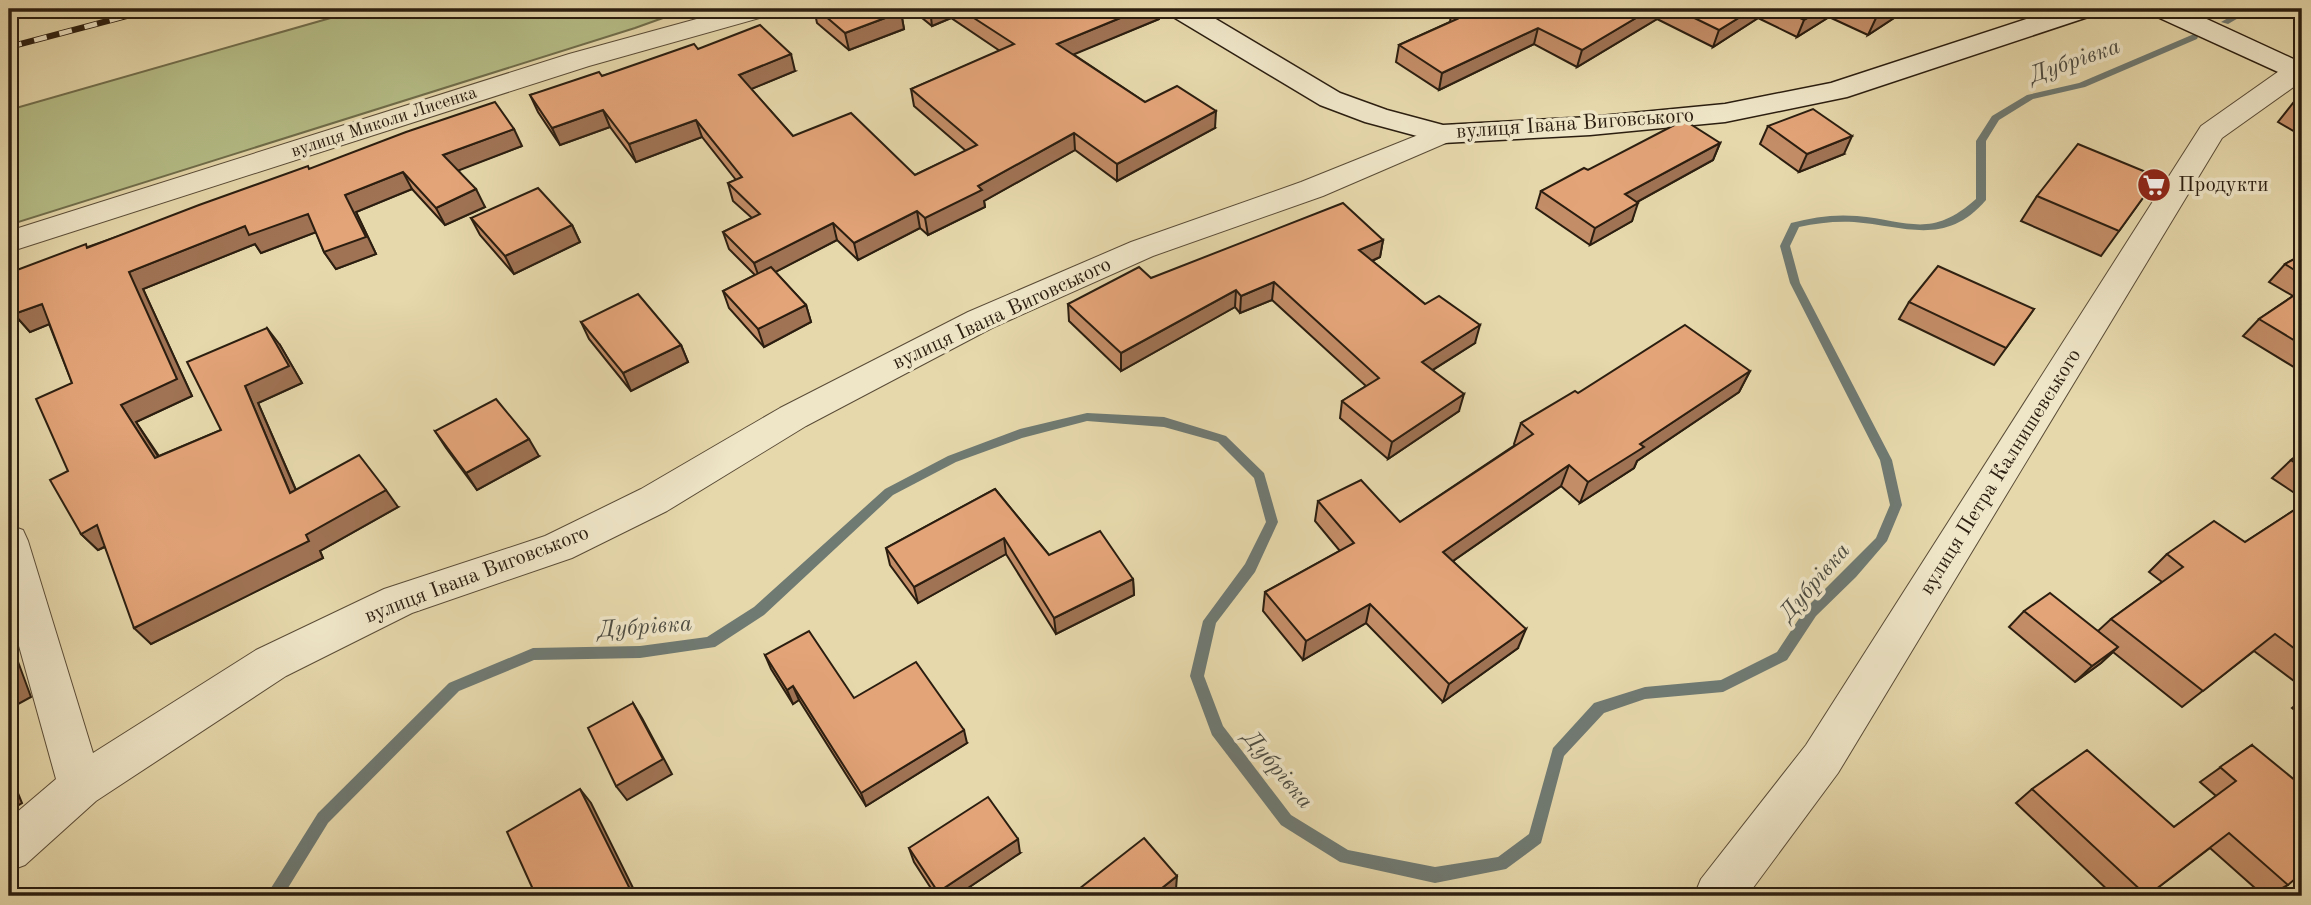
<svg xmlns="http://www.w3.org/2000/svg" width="2311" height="905" viewBox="0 0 2311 905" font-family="'Old Standard TT',serif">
<rect width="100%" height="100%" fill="#e6d8ab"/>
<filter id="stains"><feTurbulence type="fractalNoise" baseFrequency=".00286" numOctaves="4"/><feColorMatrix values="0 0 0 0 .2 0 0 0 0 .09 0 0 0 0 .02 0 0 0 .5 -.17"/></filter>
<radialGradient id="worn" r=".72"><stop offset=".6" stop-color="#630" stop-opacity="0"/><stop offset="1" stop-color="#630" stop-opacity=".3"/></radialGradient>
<path fill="#b6be88" stroke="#706e4c" stroke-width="2" d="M362,9H688L635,28L9,225V110Z"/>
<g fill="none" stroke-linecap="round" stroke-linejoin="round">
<g fill="#6f7a73" fill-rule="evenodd">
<path d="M2244,9H2254L2228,24L2221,22Z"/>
<path d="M2194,34L2198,37L2197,39L2085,87L2033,99L1999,120L1986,141V200C1946,247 1905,226 1854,222C1835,221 1817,223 1799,227L1790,246L1800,283L1892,460L1902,505L1887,541L1856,577L1816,616L1787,660L1723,692L1645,699L1604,713L1564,756L1541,843L1506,869L1435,883L1340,862L1281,825L1212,735L1190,676L1203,621L1245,564L1266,522L1254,478L1218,442L1164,427L1087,421L1022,438L956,462L893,495L764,615L715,647L640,658L534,660L459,691L328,823L283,896H266L318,813L449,683L533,648L640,646L707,637L754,607L885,489L948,456L1020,429L1087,413L1164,417L1226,436L1264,473L1278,522L1255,572L1216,623L1204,676L1223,726L1291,815L1348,850L1435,867L1498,857L1529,834L1553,748L1594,703L1645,687L1721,680L1777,652L1806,608L1876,538L1890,505L1880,460L1790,283L1780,246L1791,223C1813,217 1835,214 1857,216C1910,221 1931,239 1976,199V141L1992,116L2027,95L2079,83Z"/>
</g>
<g stroke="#5a4c37" stroke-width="2">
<g id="street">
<path d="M733,9H774L770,15L589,66L9,252V231L569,54Z"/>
<path d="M2302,60V81L2222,138L1838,773L1747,896H1694L1701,879L1806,745L2201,126L2292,62Z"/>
<path d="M1443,125L1453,128L1458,134L1453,140L1323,196L1153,256L992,328L806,426L667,511L572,558L412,613L286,676L96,801L25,865L9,871V819L56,779L9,610V525L23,530L28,541L93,753L256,650L384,589L545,536L641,489L780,408L968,312L1131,242L1301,182Z"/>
</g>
</g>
<g stroke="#2b1e10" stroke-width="3">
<g id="secondary">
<path d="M1166,9H1199L1340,93L1387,110L1443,125L1590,117L1725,104L1831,83L2057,9H2098L2094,15L1847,97L1725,122L1590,135L1443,143L1365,122L1320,105L1170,15Z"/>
<path d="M2149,9H2185L2302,63V83L2153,15Z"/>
</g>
</g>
<use href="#street" fill="#efe6c8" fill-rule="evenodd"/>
<use href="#secondary" fill="#efe6c8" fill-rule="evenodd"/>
<g stroke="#2b1e10" stroke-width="6">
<path id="rail" d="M9,47L153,9"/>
</g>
<use href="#rail" stroke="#efe6c8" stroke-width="4.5" stroke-dasharray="13" stroke-linecap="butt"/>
</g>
<g fill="#c38d67" stroke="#2b1e10" stroke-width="2">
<path d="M814,9H898L901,12L904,29L849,50L817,23Z"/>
<path d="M911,9H1159V19L1073,54L1145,102L1215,128L1117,181L1075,150L984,201L985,207L928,235L920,228L858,260L837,240L775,272L806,305L811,322L764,347L729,308L723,291L755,275L729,249L723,232L752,218L733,201L728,183L736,180L702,137L636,162L610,127L560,145L538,112L530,95L602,76L698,49L795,71L751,89L793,136L915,175L966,151L914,106L911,89L1000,51L951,18L932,26Z"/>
<path d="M1540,9H1903L1900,14L1868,35L1829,17L1797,37L1758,18L1713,47L1657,19L1577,67L1534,44L1439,90L1396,62L1399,45L1450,22L1451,15L1532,13Z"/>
<path d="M2302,95V136L2278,122L2297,98Z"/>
<path d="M1768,126L1844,154L1799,172L1760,144Z"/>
<path d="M1720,143L1713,160L1637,202L1632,221L1590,245L1536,208L1541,191L1588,170Z"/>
<path d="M522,146L458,170L485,207L445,225L412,189L356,212L376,254L336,269L324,252L316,232L261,253L255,244L143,289L192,396L136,422L159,456L221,430L280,345L302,383L258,403L296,490L398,507L320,551L323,558L151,644L105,547L98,550L81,534L68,471L72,383L49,324L30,332L14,314L88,247L309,169Z"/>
<path d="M2158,177L2101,256L2021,221L2037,196Z"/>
<path d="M471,218L572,225L580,242L514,274L480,235Z"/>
<path d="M1383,240L1380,257L1372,261L1425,304L1475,343L1433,370L1459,411L1388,459L1340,418L1342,401L1366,386L1272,300L1240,313L1235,307L1121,371L1069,321L1068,304L1151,278Z"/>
<path d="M2302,255V372L2243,336L2259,319L2293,296L2269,282L2285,264Z"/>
<path d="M1909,302L2034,309L1994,365L1899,319Z"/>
<path d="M581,322L681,345L688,362L631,391L589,339Z"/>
<path d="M1750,371L1739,392L1637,461L1634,468L1580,503L1561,486L1453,561L1518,648L1443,702L1366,623L1303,660L1263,611L1265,592L1340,551L1315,521L1318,501L1400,522L1515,445L1514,444L1521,423L1578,393Z"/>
<path d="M435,431L539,456L477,490L446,448Z"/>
<path d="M2302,452V498L2272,478L2291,460Z"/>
<path d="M995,489L1049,555L1133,579L1134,595L1056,634L1006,554L918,603L890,565L886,548Z"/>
<path d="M2302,505V687L2254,651L2182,707L2113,652L2101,663L2075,682L2009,627L2024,611L2098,631L2111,619L2162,582L2149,572L2167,554L2245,542Z"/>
<path d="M765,655L854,698L967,743L866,806L799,700L793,704L771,669Z"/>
<path d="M2302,700V716L2292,708Z"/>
<path d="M2252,745L2288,885L2268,896H2264L2210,848L2147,896H2114L2016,803L2032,789L2174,827L2216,796L2200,782Z"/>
<path d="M909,848L1020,853L956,896H936L914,862Z"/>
</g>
<g fill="#9f7354" stroke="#2b1e10" stroke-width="2">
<path d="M930,9H950L951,18L932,26Z"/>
<path d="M1142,9H1159V19L1058,61L1057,44Z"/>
<path d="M1651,9H1660L1657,19L1577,67L1582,50Z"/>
<path d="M1753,9H1762L1758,18L1713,47L1719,30Z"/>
<path d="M1823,9H1833L1829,17L1797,37L1804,20Z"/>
<path d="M1891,9H1903L1900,14L1868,35L1876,18Z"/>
<path d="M901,12L904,29L849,50L845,33Z"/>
<path d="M1538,28L1534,44L1439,90L1442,73Z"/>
<path d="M791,54L795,71L744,92L739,75Z"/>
<path d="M603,110L610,127L560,145L552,128Z"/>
<path d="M1216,111L1215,128L1117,181V164Z"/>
<path d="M696,120L702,137L636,162L629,144Z"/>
<path d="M514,129L522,146L452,173L443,155Z"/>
<path d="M1074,133L1075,150L984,201L985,207L928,235L925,218L978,186Z"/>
<path d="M1852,136L1844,154L1799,172L1807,154Z"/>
<path d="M1720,143L1713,160L1619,212L1625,194Z"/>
<path d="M403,172L412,189L356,212L376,254L336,269L324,252L345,195Z"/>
<path d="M476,189L485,207L445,225L436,208Z"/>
<path d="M1638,203L1632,221L1590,245L1595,228Z"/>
<path d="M917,211L920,228L858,260L854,243Z"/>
<path d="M308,214L319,231L261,253L255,244L143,289L192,396L136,422L170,475L155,458L121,405L129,272L245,226Z"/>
<path d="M833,223L837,240L760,280L754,263Z"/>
<path d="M572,225L580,242L514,274L505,256Z"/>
<path d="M1383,240L1380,257L1356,268L1359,250Z"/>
<path d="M1274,282L1272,300L1240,313L1241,296Z"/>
<path d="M1236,290L1235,307L1121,371V353Z"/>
<path d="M42,304L57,321L30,332L14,314Z"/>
<path d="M806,305L811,322L764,347L758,329Z"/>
<path d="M1480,325L1475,343L1418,379L1422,362Z"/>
<path d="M267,328L280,345L302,383L258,403L304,509L290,493L245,386Z"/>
<path d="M681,345L688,362L631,391L623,373Z"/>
<path d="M1750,371L1739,392L1637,461L1634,468L1580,503L1588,482L1640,444Z"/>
<path d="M1464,394L1459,411L1388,459L1392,442Z"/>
<path d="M529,439L539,456L477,490L466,473Z"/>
<path d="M1569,465L1561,486L1437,572L1443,552Z"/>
<path d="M386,490L398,507L320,551L323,558L151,644L134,628Z"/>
<path d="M97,525L114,542L98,550L81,534Z"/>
<path d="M1004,538L1006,554L918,603L914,587Z"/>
<path d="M1133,579L1134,595L1056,634L1054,618Z"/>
<path d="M1370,604L1366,623L1303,660L1306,641Z"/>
<path d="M1526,629L1518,648L1443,702L1449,684Z"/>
<path d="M2118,647L2101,663L2075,682L2092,666Z"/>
<path d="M9,653L17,659L31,697L9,709Z"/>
<path d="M793,686L799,700L793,704L787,690Z"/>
<path d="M633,703L642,718L672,774L627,800L616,786Z"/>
<path d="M964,730L967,743L866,806L861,793Z"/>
<path d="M9,771L22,803L9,811Z"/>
<path d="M580,789L591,803L637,896H627Z"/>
<path d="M1018,839L1020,853L956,896H939L938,892Z"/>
<path d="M1177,876L1176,889L1168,896H1152Z"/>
</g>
<g fill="#e3a478" stroke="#2b1e10" stroke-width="2">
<path d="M817,9H898L901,12L845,33Z"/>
<path d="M960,9H1142L1057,44L1145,102L1177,86L1216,111L1117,164L1074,133L978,186L982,190L925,218L917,211L854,243L833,223L754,263L723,232L760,214L728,183L742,177L696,120L629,144L603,110L552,128L530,95L599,72L602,76L694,44L698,49L760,25L791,54L739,75L793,136L851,113L915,175L977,145L911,89L1014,44Z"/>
<path d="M1466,9H1525L1532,13L1540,9H1651L1582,50L1538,28L1442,73L1399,45L1457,19L1451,15Z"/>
<path d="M1676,9H1753L1719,30Z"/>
<path d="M1780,9H1823L1804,20Z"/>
<path d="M1855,9H1891L1876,18Z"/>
<path d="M495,102L514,129L443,155L476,189L436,208L403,172L345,195L366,237L324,252L308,214L249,235L245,226L129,272L177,379L121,405L155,458L221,430L187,362L267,328L289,366L245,386L290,493L359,455L386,490L306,535L309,541L134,628L97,525L81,534L50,480L68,471L36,399L72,383L42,304L14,314L9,299V273L86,244L87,248L199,205L308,166L309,169L406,132Z"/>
<path d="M1813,109L1852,136L1807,154L1768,126Z"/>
<path d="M1684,120L1720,143L1625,194L1638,203L1595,228L1541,191L1584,168L1588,170Z"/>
<path d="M2078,144L2158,177L2119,231L2037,196Z"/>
<path d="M538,188L572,225L505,256L471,218Z"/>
<path d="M1343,203L1383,240L1359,250L1425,304L1439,296L1480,325L1422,362L1464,394L1392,442L1342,401L1379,378L1274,282L1241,296L1236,290L1121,353L1068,304L1139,267L1151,278Z"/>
<path d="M2302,255V275L2285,264Z"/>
<path d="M1938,266L2034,309L2006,348L1909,302Z"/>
<path d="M771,267L806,305L758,329L723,291Z"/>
<path d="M2302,290V345L2259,319Z"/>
<path d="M638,294L681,345L623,373L581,322Z"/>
<path d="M1685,325L1750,371L1640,444L1644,447L1588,482L1569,465L1443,552L1526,629L1449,684L1370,604L1306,641L1265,592L1354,543L1318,501L1361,480L1400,522L1533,434L1521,423L1575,391L1578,393Z"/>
<path d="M496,399L529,439L466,473L435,431Z"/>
<path d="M2302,452V468L2291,460Z"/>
<path d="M995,489L1049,555L1100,531L1133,579L1054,618L1004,538L914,587L886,548Z"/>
<path d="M2302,505V654L2275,634L2203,691L2111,619L2183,567L2167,554L2214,521L2245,542Z"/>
<path d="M2050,593L2118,647L2092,666L2024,611Z"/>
<path d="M809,631L854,698L916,662L964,730L861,793L793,686L787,690L765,655Z"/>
<path d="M633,703L663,759L616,786L588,728Z"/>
<path d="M2252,745L2302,786V873L2288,885L2229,833L2147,896L2032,789L2087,750L2174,827L2236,781L2220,767Z"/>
<path d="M580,789L632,893L627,896H536L507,832Z"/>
<path d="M988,797L1018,839L938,892L909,848Z"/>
<path d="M1144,838L1177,876L1152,896H1070Z"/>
</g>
<defs>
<g id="supermarket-disc" transform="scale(1.75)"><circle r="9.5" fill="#8f2418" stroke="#efe6c8"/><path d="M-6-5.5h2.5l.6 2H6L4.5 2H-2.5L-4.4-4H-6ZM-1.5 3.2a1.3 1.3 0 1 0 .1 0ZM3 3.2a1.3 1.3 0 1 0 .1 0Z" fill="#fff"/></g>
</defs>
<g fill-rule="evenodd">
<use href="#supermarket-disc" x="2154" y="185"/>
</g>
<g text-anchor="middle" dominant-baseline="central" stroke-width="7" stroke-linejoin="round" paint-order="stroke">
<g font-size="18" fill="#2b1e10" stroke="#efe6c8">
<text transform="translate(384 122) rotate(-18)">вулиця Миколи Лисенка</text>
</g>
<g font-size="21" fill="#2b1e10" stroke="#efe6c8">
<text transform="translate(1575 124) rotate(-4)">вулиця Івана Виговського</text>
<text transform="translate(1002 314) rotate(-25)">вулиця Івана Виговського</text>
<text transform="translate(2001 472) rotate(-58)">вулиця Петра Калнишевського</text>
<text transform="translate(477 575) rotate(-21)">вулиця Івана Виговського</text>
</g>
<g font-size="21" fill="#2b1e10" stroke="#efe6c8" text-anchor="start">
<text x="2178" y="185">Продукти</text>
</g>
<g font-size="23" font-style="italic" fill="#4d4c42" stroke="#efe6c8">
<text transform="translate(2075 61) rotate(-19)">Дубрівка</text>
<text transform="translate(1815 582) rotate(-49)">Дубрівка</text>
<text transform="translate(645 627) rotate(-4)">Дубрівка</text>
<text transform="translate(1278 770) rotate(50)">Дубрівка</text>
</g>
</g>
<rect width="2311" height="905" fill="none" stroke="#e6d8ab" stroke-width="35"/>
<rect x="10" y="10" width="2290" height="884" fill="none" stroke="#2b1e10" stroke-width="3.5"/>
<rect x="18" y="18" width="2276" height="870" fill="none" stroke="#2b1e10" stroke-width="2"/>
<rect width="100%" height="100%" filter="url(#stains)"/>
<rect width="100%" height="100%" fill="url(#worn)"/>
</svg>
